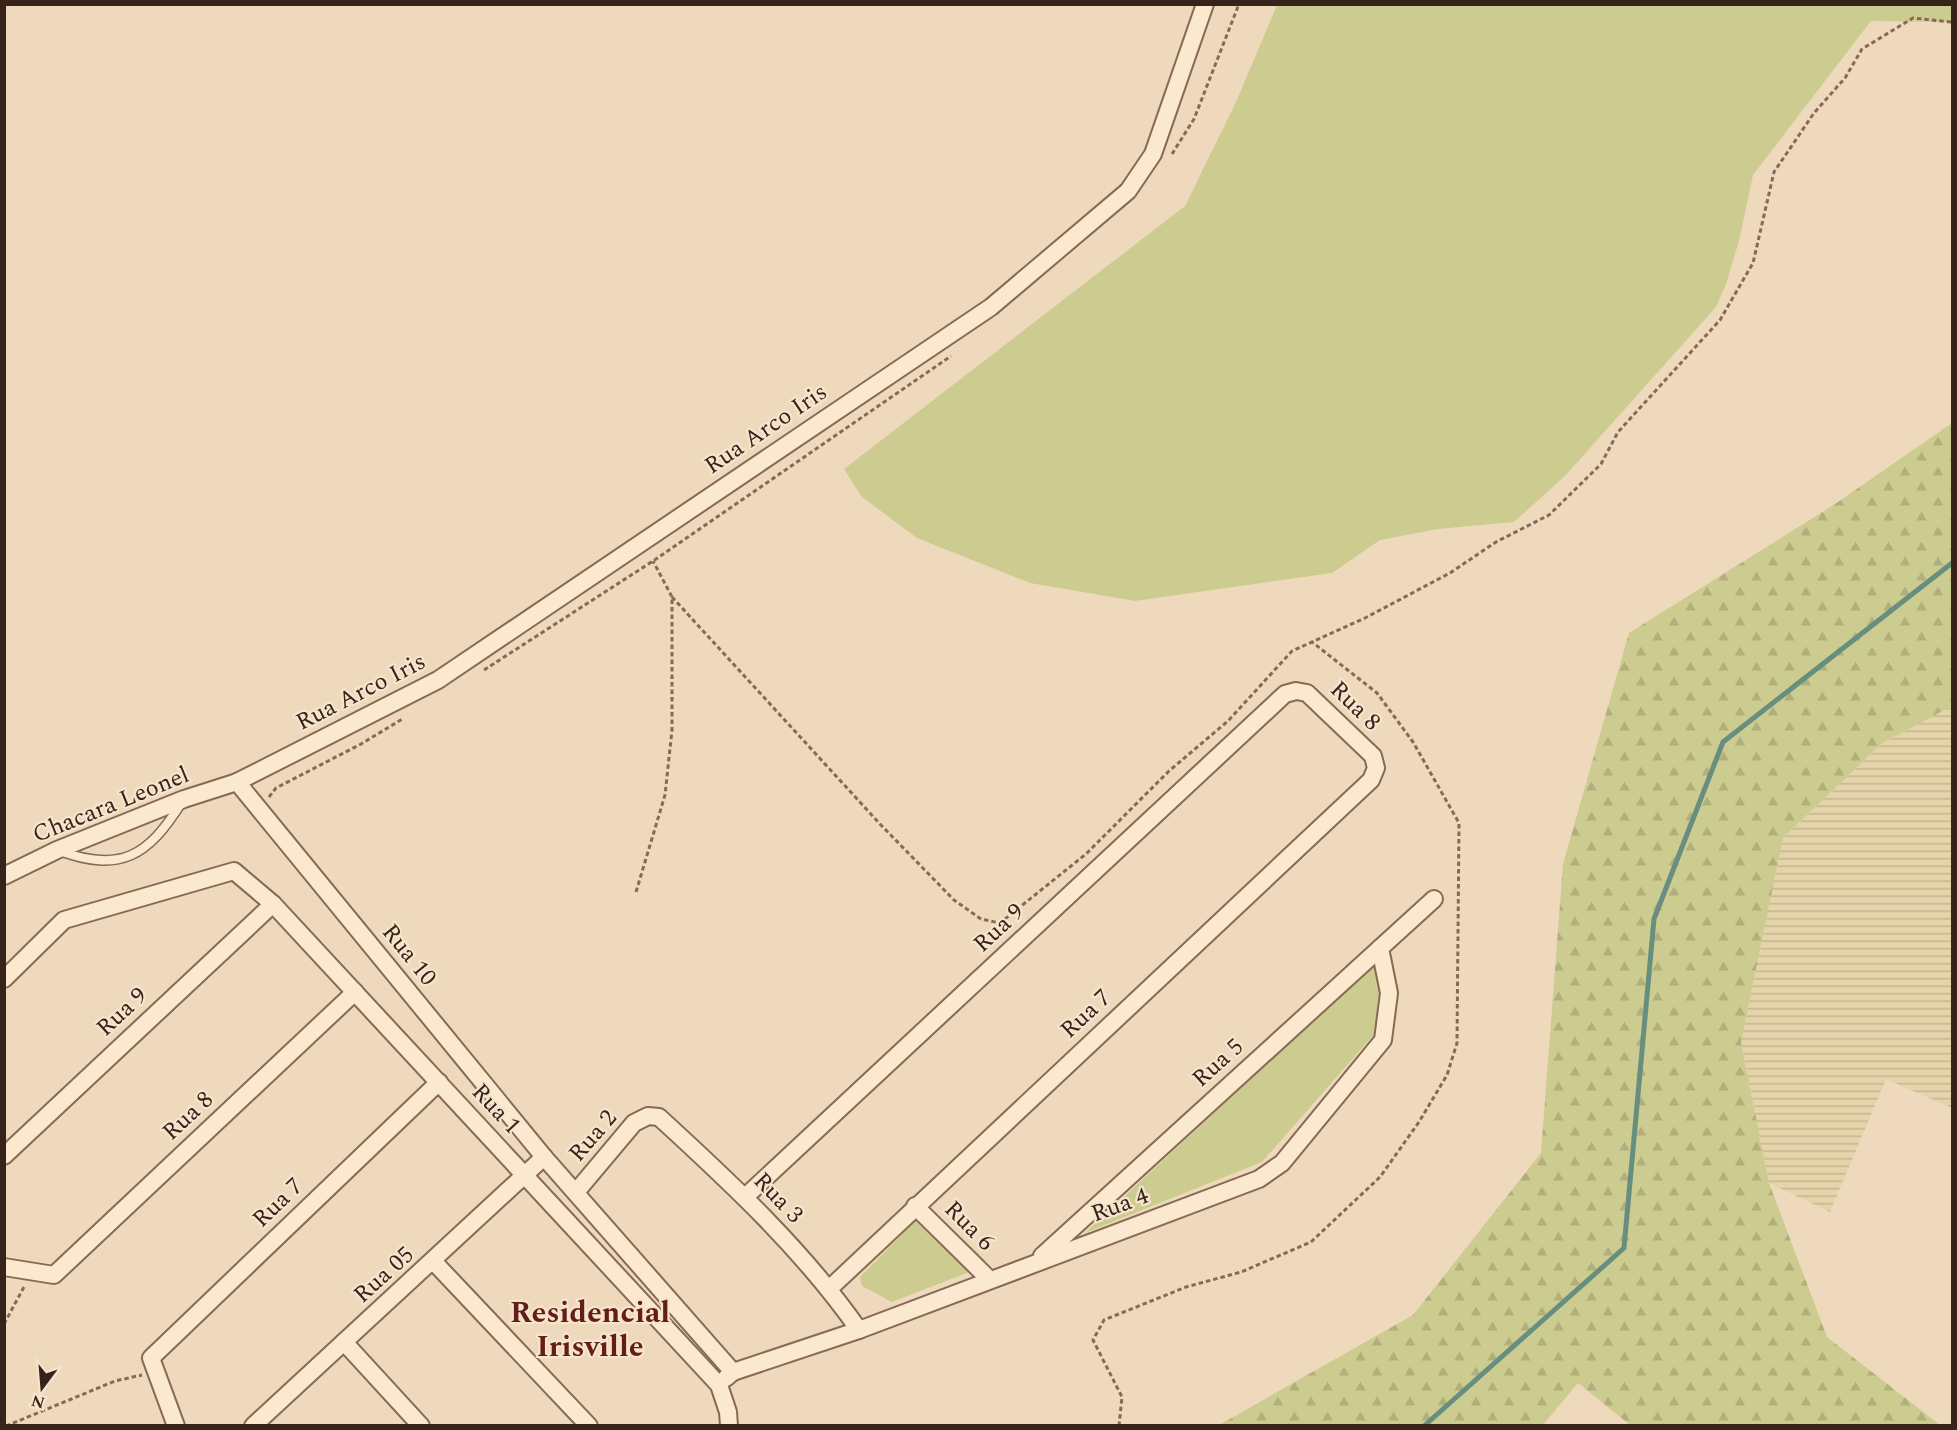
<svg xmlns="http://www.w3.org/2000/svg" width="1957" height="1430" viewBox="0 0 1957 1430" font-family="Spectral,serif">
<defs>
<pattern id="farmland-rules" width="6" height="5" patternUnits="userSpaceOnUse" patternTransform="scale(1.5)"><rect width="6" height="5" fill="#e5d3aa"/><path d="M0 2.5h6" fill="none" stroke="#c5b592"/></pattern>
<pattern id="forest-firs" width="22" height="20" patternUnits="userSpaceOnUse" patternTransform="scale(1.5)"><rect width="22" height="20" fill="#cdcc90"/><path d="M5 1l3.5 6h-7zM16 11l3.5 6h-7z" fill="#b1af7c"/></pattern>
</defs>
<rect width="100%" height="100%" fill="#efd9bc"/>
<path fill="url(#farmland-rules)" d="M1952,706V1108L1886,1079L1830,1212L1769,1183L1741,1042L1783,838L1881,744Z"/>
<g fill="#cdcc90">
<path d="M1277,5L1952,4V22L1871,21L1753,175L1739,241L1726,284L1716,307L1565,476L1514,522L1438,529L1380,540L1332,573L1135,601L1030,583L917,538L862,497L844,469L1185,206L1236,102Z"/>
<path d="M1380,963L1383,984L1377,1031L1262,1162L1085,1233L1374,964Z"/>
<path d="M927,1209L936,1213L985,1260L982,1267L892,1302L862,1286L860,1277Z"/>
</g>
<path fill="url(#forest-firs)" d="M1952,423V706L1881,744L1783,838L1741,1042L1769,1183L1827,1337L1940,1425H1630L1578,1383L1543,1425H1219L1413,1315L1541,1153L1563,864L1629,633L1835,504Z"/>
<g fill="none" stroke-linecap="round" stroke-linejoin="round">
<path stroke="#688e7f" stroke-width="5" d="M1424,1426L1624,1248L1654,919L1723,742L1952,563"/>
<g stroke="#876955" stroke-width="11">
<path id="service" d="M57,850C121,874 148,856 182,802"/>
</g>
<g stroke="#876955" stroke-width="20">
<g id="minor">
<path d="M237,782L544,1157L733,1372L726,1378"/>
<path d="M4,876L57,850L184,799L237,782L438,680L991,307L1128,191L1153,154L1205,4"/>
<path d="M4,979L64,920L234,871L273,904L719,1385L728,1412L729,1426"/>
<path d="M4,1156L273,904"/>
<path d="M576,1192L634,1123L648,1116L659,1117C731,1183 803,1250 859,1330"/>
<path d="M745,1197L1285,694L1296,691L1307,693L1373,756L1376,768L1371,780L830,1288"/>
<path d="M915,1206L989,1279"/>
<path d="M1042,1256L1434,899"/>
<path d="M434,1262L589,1426"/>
<path d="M4,1267L54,1275L355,992"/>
<path d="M344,1342L421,1426"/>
<path d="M733,1372L859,1330L1259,1179L1282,1163L1383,1040L1389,993L1380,948"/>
<path d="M176,1426L151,1358L439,1082"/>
<path d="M253,1426L544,1157"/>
</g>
</g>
<g stroke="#876955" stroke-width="3" stroke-dasharray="4.5 3" stroke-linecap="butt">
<path d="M1172,154L1194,119L1239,4"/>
<path d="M672,597L880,824L954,900L981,919L1000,923L1086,854L1169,771L1228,721L1292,651L1365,618L1450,573L1496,542L1549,515L1601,464L1618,432L1720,320L1753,263L1774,172L1814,113L1845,78L1862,49L1913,18L1952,22"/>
<path d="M484,670L653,561L951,356"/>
<path d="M269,797L276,788L361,744L404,718"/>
<path d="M636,892L665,795L672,730V597L653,561"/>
<path d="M4,1324L25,1285"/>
<path d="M6,1426L115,1381L142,1375"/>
<path d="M1119,1426L1122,1397L1093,1340L1104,1320L1186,1287L1241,1272L1311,1242L1380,1177L1419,1122L1447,1075L1457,1043L1459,823L1413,742L1377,693L1312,642"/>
</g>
<use href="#service" stroke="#fae8cf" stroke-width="8"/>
<use href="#minor" stroke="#fae8cf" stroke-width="16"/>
</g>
<g text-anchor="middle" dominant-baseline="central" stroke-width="4.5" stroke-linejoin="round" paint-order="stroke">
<g font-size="24" fill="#36241b" stroke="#f6e4cc">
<text transform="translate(766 429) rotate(-34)">Rua Arco Iris</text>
<text transform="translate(361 692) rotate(-27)">Rua Arco Iris</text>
<text transform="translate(1355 706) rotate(44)">Rua 8</text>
<text transform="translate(111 805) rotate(-22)">Chacara Leonel</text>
<text transform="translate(999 928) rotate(-43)">Rua 9</text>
<text transform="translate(409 955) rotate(51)">Rua 10</text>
<text transform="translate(122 1012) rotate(-43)">Rua 9</text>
<text transform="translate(1086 1014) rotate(-43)">Rua 7</text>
<text transform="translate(1218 1063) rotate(-42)">Rua 5</text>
<text transform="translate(496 1109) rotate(47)">Rua 1</text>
<text transform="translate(188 1116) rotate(-43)">Rua 8</text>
<text transform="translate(593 1136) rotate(-49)">Rua 2</text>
<text transform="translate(778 1198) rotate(46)">Rua 3</text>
<text transform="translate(278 1203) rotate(-44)">Rua 7</text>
<text transform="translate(1120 1205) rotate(-20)">Rua 4</text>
<text transform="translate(969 1226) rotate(45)">Rua 6</text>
<text transform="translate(384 1275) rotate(-42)">Rua 05</text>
</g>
<g font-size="30" font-weight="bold" fill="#641e19" stroke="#f6e4cc">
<text x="590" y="1313">Residencial<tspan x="590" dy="34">Irisville</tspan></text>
</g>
</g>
<rect width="1957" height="1430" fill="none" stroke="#36241b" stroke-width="12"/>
<g transform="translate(42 1388) rotate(196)" stroke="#f6e4cc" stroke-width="4.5" paint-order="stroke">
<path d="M0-4.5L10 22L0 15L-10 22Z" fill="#36241b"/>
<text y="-9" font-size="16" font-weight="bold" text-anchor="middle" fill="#36241b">N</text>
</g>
</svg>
